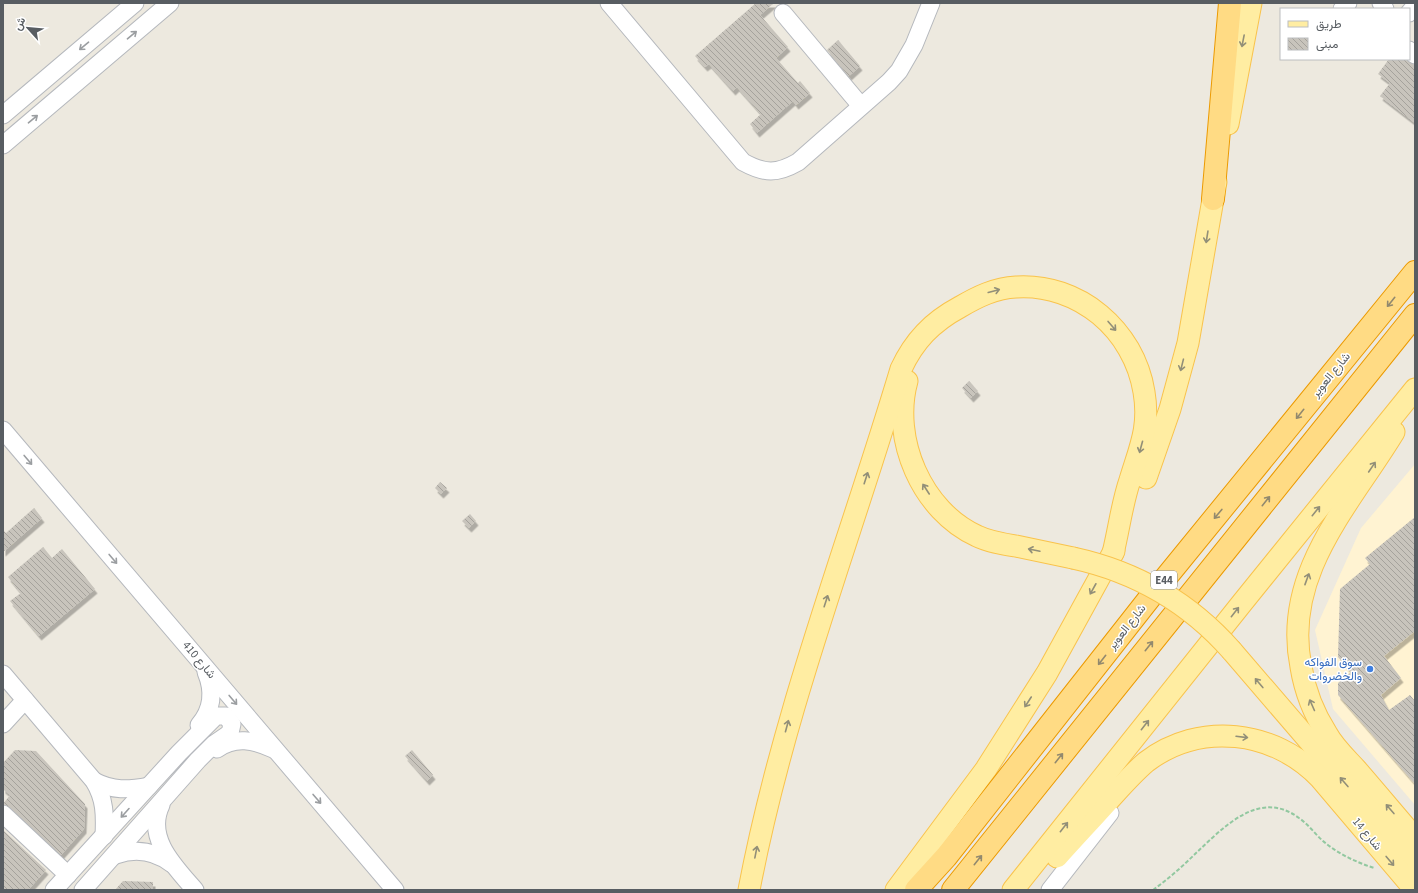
<svg xmlns="http://www.w3.org/2000/svg" width="1418" height="893" viewBox="0 0 1418 893" font-family="'Source Sans 3',Vazirmatn,sans-serif">
<defs>
<pattern id="building-back-hatch" width="6" height="6" patternUnits="userSpaceOnUse"><rect width="6" height="6" fill="#c8c4bc"/><path d="M-1 5l2 2M0 0l6 6M5-1l2 2" fill="none" stroke="#a5a29c"/></pattern>
<filter id="shadow"><feDropShadow dx="2.5" dy="4.5" stdDeviation="0" flood-color="#0004"/></filter>
</defs>
<rect width="100%" height="100%" fill="#ede9df"/>
<path fill="#fff3d2" d="M1415,464V805L1333,709L1315,630L1361,528Z"/>
<g fill="url(#building-back-hatch)" filter="url(#shadow)">
<path d="M756,3H774L760,15L788,47L776,58L798,83L800,81L810,93L796,105L793,101L757,133L750,124L761,114L737,87L733,91L709,64L705,67L695,56Z"/>
<path d="M838,40L860,66L849,76L827,50Z"/>
<path d="M1389,59H1404L1415,65V123L1380,96L1390,83L1378,74Z"/>
<path d="M969,381L978,391L971,398L962,388Z"/>
<path d="M440,482L447,488L441,494L435,488Z"/>
<path d="M34,508L42,518L3,552V530L6,533Z"/>
<path d="M470,514L476,521L469,528L462,521Z"/>
<path d="M1415,517V631L1384,656L1401,678L1381,695L1389,710L1410,695L1415,701V784L1338,695V683L1351,672L1338,657L1340,589L1370,564L1365,558Z"/>
<path d="M43,547L52,558L62,549L95,589L39,636L10,601L21,593L8,577Z"/>
<path d="M15,750L36,751L85,804L84,829L61,855L10,807L3,804L10,795L3,789V763Z"/>
<path d="M412,750L433,775L427,781L405,756Z"/>
<path d="M3,830L46,870L28,890H3Z"/>
<path d="M123,881L153,882V890H115Z"/>
</g>
<g fill="none" stroke-linecap="round" stroke-linejoin="round">
<g stroke="#b5b8bd" stroke-width="19">
<g id="minor">
<path d="M609,3L743,162C765,174 777,174 798,162L889,82L899,71L914,45L931,3"/>
<path d="M1381,3L1385,9"/>
<path d="M1342,9L1348,3"/>
<path d="M783,13L861,106"/>
<path d="M1409,13L1415,6"/>
<path d="M1409,50L1415,55"/>
<path d="M3,115L135,3"/>
<path d="M3,145L170,3"/>
<path d="M3,430L395,890"/>
<path d="M3,674L94,781C105,799 105,815 104,836"/>
<path d="M3,724L25,700"/>
<path d="M199,725C213,709 214,691 206,672"/>
<path d="M217,749C235,736 254,740 273,749"/>
<path d="M94,781C113,791 128,790 149,786"/>
<path d="M161,805C145,838 175,867 195,890"/>
<path d="M3,814L68,875"/>
<path d="M116,855C136,848 155,851 172,864"/>
<path d="M54,890L179,753L216,716H226L232,724L230,733L214,744L198,760L83,890"/>
<path d="M1050,890L1110,813"/>
</g>
</g>
<g stroke="#f9c34c" stroke-width="23">
<g id="major">
<path d="M1228,124L1251,3"/>
<path d="M907,381C891,439 922,511 977,536C989,542 1003,544 1016,546C1035,550 1054,554 1073,558"/>
<path d="M1394,432C1349,506 1282,574 1301,667C1305,691 1314,714 1327,734C1334,747 1346,758 1356,769C1376,792 1395,815 1415,838"/>
<path d="M1146,478L1170,409L1188,343L1216,182"/>
<path d="M1232,651L1415,864"/>
<path d="M1057,857C1074,838 1091,820 1108,801C1120,788 1132,774 1146,762C1200,721 1274,730 1320,778L1415,890"/>
<path d="M749,890C783,711 849,543 901,369C914,341 932,322 960,307C977,297 995,288 1016,287C1079,283 1134,330 1144,392C1150,427 1140,447 1130,480C1122,503 1119,529 1113,553"/>
<path d="M896,890L986,769L1047,673L1114,551"/>
<path d="M1013,890L1242,603L1415,389"/>
</g>
</g>
<g stroke="#ec9a00" stroke-width="24">
<g id="highway">
<path d="M1213,199L1230,3"/>
<path d="M916,890L946,857L1159,586L1415,272"/>
<path d="M953,890L1415,315"/>
</g>
</g>
<path stroke="#92c8a0" stroke-width="2" stroke-dasharray="4 2" stroke-linecap="butt" d="M1153,890C1168,879 1182,867 1195,854C1223,828 1259,788 1299,818C1308,824 1315,834 1323,841C1338,854 1356,862 1374,868"/>
<use href="#minor" stroke="#fff" stroke-width="17"/>
<use href="#major" stroke="#ffeda2" stroke-width="21"/>
<use href="#highway" stroke="#ffdb84" stroke-width="22"/>
<g stroke="#f9c34c" stroke-width="23" stroke-linecap="butt">
<path id="major-bridge" d="M1073,558C1137,572 1189,602 1232,651"/>
</g>
<use href="#major-bridge" stroke="#ffeda2" stroke-width="21"/>
</g>
<defs><path id="oneway-shaft" d="M-6 0H5M1.5-3L5.5 0L1.5 3" fill="none" stroke-width="1.6" stroke-linecap="round" stroke-linejoin="round"/></defs>
<g stroke="#9b9ea1">
<use href="#oneway-shaft" transform="translate(132 35) rotate(-40)"/>
<use href="#oneway-shaft" transform="translate(84 46) rotate(140)"/>
<use href="#oneway-shaft" transform="translate(33 119) rotate(-40)"/>
<use href="#oneway-shaft" transform="translate(28 460) rotate(50)"/>
<use href="#oneway-shaft" transform="translate(113 559) rotate(50)"/>
<use href="#oneway-shaft" transform="translate(233 700) rotate(50)"/>
<use href="#oneway-shaft" transform="translate(317 799) rotate(49)"/>
<use href="#oneway-shaft" transform="translate(125 813) rotate(132)"/>
</g>
<g stroke="#928f78">
<use href="#oneway-shaft" transform="translate(1243 41) rotate(101)"/>
<use href="#oneway-shaft" transform="translate(1207 237) rotate(99)"/>
<use href="#oneway-shaft" transform="translate(994 291) rotate(-15)"/>
<use href="#oneway-shaft" transform="translate(1112 326) rotate(49)"/>
<use href="#oneway-shaft" transform="translate(1182 365) rotate(104)"/>
<use href="#oneway-shaft" transform="translate(1141 447) rotate(105)"/>
<use href="#oneway-shaft" transform="translate(1372 467) rotate(-56)"/>
<use href="#oneway-shaft" transform="translate(866 478) rotate(-72)"/>
<use href="#oneway-shaft" transform="translate(926 489) rotate(-123)"/>
<use href="#oneway-shaft" transform="translate(1316 511) rotate(-51)"/>
<use href="#oneway-shaft" transform="translate(1034 550) rotate(-168)"/>
<use href="#oneway-shaft" transform="translate(1307 579) rotate(-70)"/>
<use href="#oneway-shaft" transform="translate(1093 589) rotate(119)"/>
<use href="#oneway-shaft" transform="translate(826 601) rotate(-72)"/>
<use href="#oneway-shaft" transform="translate(1235 612) rotate(-52)"/>
<use href="#oneway-shaft" transform="translate(1259 683) rotate(-130)"/>
<use href="#oneway-shaft" transform="translate(1028 702) rotate(123)"/>
<use href="#oneway-shaft" transform="translate(1312 705) rotate(-114)"/>
<use href="#oneway-shaft" transform="translate(1145 725) rotate(-52)"/>
<use href="#oneway-shaft" transform="translate(787 726) rotate(-75)"/>
<use href="#oneway-shaft" transform="translate(1242 737) rotate(7)"/>
<use href="#oneway-shaft" transform="translate(1344 782) rotate(-131)"/>
<use href="#oneway-shaft" transform="translate(1390 809) rotate(-131)"/>
<use href="#oneway-shaft" transform="translate(1064 827) rotate(-52)"/>
<use href="#oneway-shaft" transform="translate(756 852) rotate(-79)"/>
<use href="#oneway-shaft" transform="translate(1390 861) rotate(50)"/>
</g>
<g stroke="#92896e">
<use href="#oneway-shaft" transform="translate(1391 302) rotate(129)"/>
<use href="#oneway-shaft" transform="translate(1300 414) rotate(129)"/>
<use href="#oneway-shaft" transform="translate(1266 501) rotate(-51)"/>
<use href="#oneway-shaft" transform="translate(1218 514) rotate(130)"/>
<use href="#oneway-shaft" transform="translate(1149 646) rotate(-51)"/>
<use href="#oneway-shaft" transform="translate(1102 660) rotate(128)"/>
<use href="#oneway-shaft" transform="translate(1059 758) rotate(-51)"/>
<use href="#oneway-shaft" transform="translate(978 860) rotate(-51)"/>
</g>
<circle fill="#3f7fe0" stroke="#fff" stroke-width="1.5" cx="1370" cy="669" r="4"/>
<g text-anchor="middle" dominant-baseline="central" stroke-width="3" stroke-linejoin="round" paint-order="stroke">
<rect fill="#fff" stroke="#8a8e91" stroke-width="1" x="1151" y="571" width="26" height="18" rx="3"/>
<g font-size="11" font-weight="bold" fill="#585d62">
<text x="1164" y="580">E44</text>
</g>
<g font-size="12" fill="#585d62" stroke="#fff">
<text transform="translate(1331 375) rotate(-51)">شارع العوير</text>
<text transform="translate(1127 627) rotate(-52)">شارع العوير</text>
<text transform="translate(199 660) rotate(50)">شارع 410</text>
<text transform="translate(1367 834) rotate(50)">شارع 14</text>
</g>
<g font-size="12" fill="#366cbe" stroke="#fff" text-anchor="end">
<text x="1362" y="662">سوق الفواكه<tspan x="1362" dy="14">والخضروات</tspan></text>
</g>
</g>
<rect width="1418" height="893" fill="none" stroke="#585d62" stroke-width="8"/>
<rect x="1280" y="8" width="130" height="52" fill="#ffffff" stroke="#bcbec0"/>
<rect x="1288" y="21" width="20" height="6" fill="#ffeda2" stroke="#bcbec0"/>
<text x="1316" y="28" font-size="12" fill="#585d62">طريق</text>
<rect x="1288" y="38" width="20" height="12" fill="url(#building-back-hatch)" stroke="#bcbec0"/>
<text x="1316" y="48" font-size="12" fill="#585d62">مبنى</text>
<g transform="translate(28 28) rotate(297)" stroke="#ffffff" stroke-width="3" paint-order="stroke">
<path d="M0-3L7 15L0 10L-7 15Z" fill="#585d62"/>
<text y="-6" font-size="11" font-weight="bold" text-anchor="middle" fill="#585d62">ش</text>
</g>
</svg>
